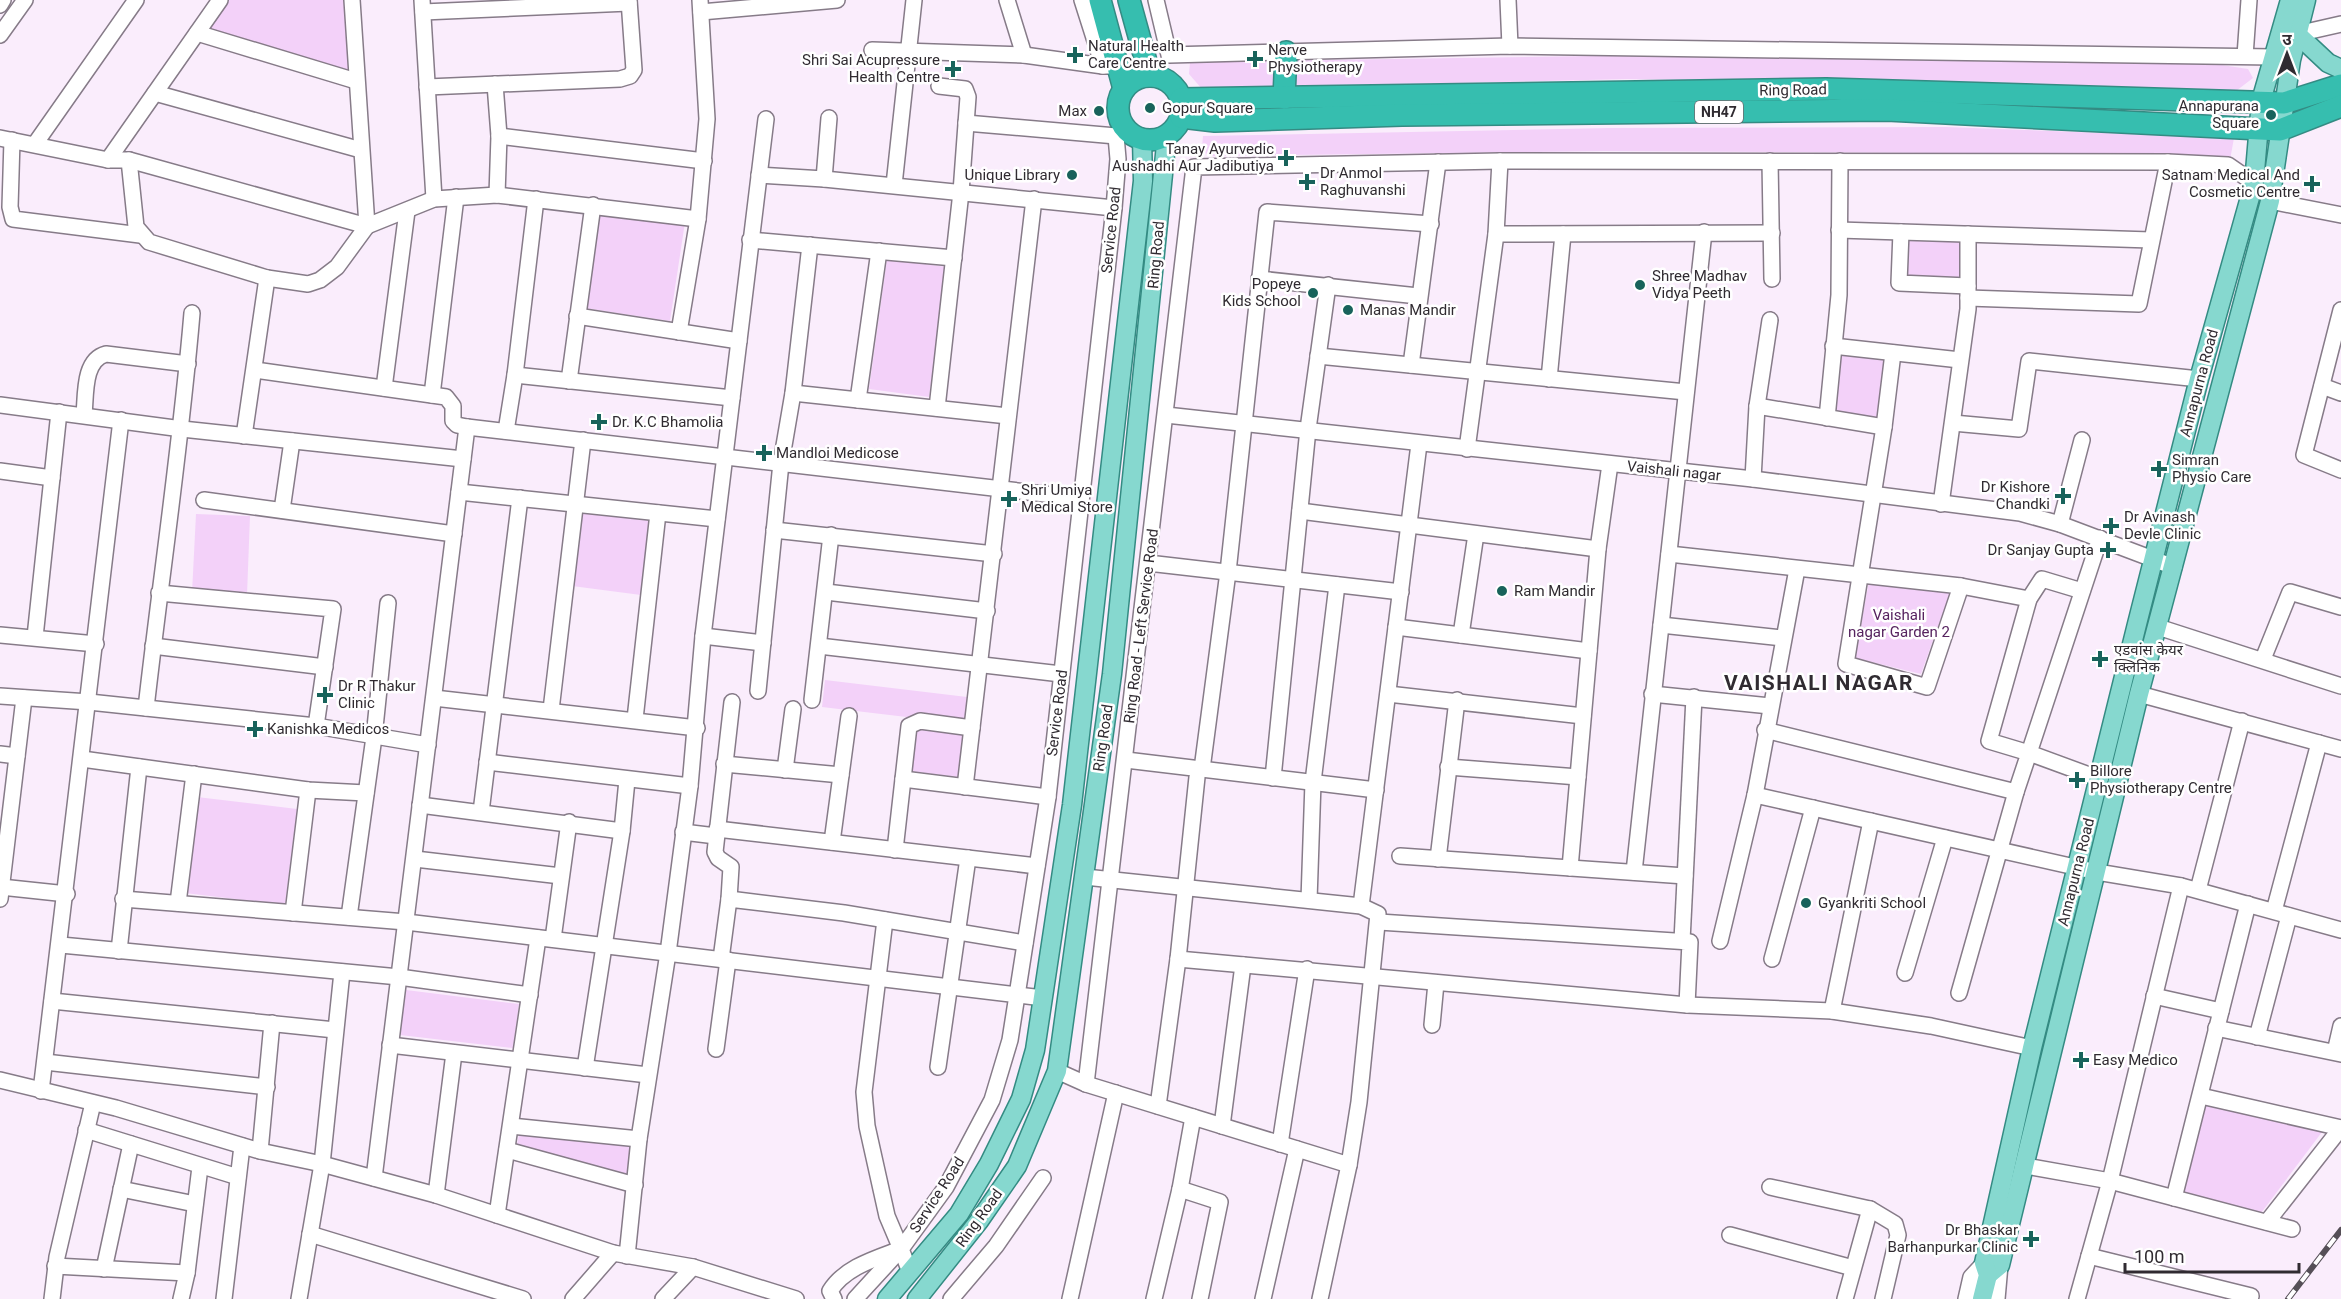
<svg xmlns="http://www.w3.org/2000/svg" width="2341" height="1299" viewBox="0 0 2341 1299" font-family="Roboto,'Noto Sans Devanagari',sans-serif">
<rect width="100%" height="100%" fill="#faedfc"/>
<g fill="#f3d1f9">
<path d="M228,0H345L349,73L207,32Z"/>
<path d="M1792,53L2209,63L2248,69L2253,78L2236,91L1627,79L1202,89L1189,74L1190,62Z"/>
<path d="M1946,127L2234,138L2230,160L1938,153L1605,151L1208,156L1202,148L1203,136L1609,128Z"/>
<path d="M599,210L685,222L670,321L584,308Z"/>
<path d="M1907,237L1961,238V277L1906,276Z"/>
<path d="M887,259L947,267L929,397L869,389Z"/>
<path d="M1837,353L1887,356L1880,419L1831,410Z"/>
<path d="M582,511L650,520L641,595L572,586Z"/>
<path d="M196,514L250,516L247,595L192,593Z"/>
<path d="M1869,581L1951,590L1921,674L1855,658Z"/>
<path d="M825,680L967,697L958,777L909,771L915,718L822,707Z"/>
<path d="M197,797L297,809L285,905L185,893Z"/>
<path d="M406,990L519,1004L513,1048L400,1035Z"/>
<path d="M2204,1102L2325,1128L2261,1213L2183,1192Z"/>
<path d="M520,1131L632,1144L629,1176L517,1144Z"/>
</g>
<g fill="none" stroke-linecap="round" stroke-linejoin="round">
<g stroke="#867b88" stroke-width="18">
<g id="minor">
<path d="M422,0L434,199"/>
<path d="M1007,0L1024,55"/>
<path d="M1082,0L1103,66H1111"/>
<path d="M1156,0L1169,55L1510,46L2273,57"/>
<path d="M1508,0L1510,46"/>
<path d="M0,5L3,0"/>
<path d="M423,12L629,3"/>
<path d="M701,12L837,0"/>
<path d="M197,33L356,81"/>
<path d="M2297,34L2341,24"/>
<path d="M0,35L25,0"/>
<path d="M872,50L1024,55L1103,66"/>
<path d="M2245,56L2249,0"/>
<path d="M495,84L499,136L497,195"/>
<path d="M427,87L620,79L630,76L634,70L629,0"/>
<path d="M155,93L361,150"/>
<path d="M966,123L1116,136"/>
<path d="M499,136L704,161"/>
<path d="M0,138L108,160H129L136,227L149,242L267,278L308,284L320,280L337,267L367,226L352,0"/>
<path d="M12,140L10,207L13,219L140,235"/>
<path d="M35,144L136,0"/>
<path d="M108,160L220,0"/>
<path d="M129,160L367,226L434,199L497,195L698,219"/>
<path d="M1770,161L1772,279"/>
<path d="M759,175L824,179L1114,208"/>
<path d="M824,179L829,118"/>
<path d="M894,185L914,0"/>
<path d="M2270,201L2341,215"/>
<path d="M1839,230L2151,240"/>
<path d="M1901,232L1899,283L1968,286"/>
<path d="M1496,234L1772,233"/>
<path d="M750,240L954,258"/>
<path d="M1259,279L1418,296"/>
<path d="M1968,298L2139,304L2168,162"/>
<path d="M2341,310L2304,455L2341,470"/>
<path d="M577,316L739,341"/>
<path d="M679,332L698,219L707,119L700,0"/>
<path d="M1833,346L1960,360"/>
<path d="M1893,353L1884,427L1846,664L1927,687L1961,586"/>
<path d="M1318,356L1686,392"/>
<path d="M1411,365L1438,162"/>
<path d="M255,370L446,397L453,406V421L457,425L467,427L1079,498"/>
<path d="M515,375L732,398"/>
<path d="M1549,379L1563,234"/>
<path d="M569,381L593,205"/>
<path d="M2322,386L2341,393"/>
<path d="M384,388L407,211"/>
<path d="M793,393L1008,416"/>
<path d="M432,395L456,197"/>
<path d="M858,400L879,251"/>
<path d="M0,405L182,429L463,459"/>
<path d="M1757,406L1884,427"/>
<path d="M937,408L961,192L968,97L965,89L939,86"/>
<path d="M84,415C86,395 83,360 106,354L188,364"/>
<path d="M1166,415L1753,479L2020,513L2060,524L2174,567"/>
<path d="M1827,418L1839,295L1840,161"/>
<path d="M1953,423L2019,429L2029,361L2199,379"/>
<path d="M506,431L515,375L536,199"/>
<path d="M244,436L267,278"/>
<path d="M1467,449L1496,234L1500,161"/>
<path d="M0,471L52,478"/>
<path d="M1753,479L1757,406L1770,320"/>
<path d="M459,492L717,519"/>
<path d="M204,500L454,534"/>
<path d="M1941,504L1968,309V234"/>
<path d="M282,510L292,441"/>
<path d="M1300,511L1598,549"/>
<path d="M2060,524L2082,440"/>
<path d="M774,530L994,554"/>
<path d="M2100,538L2029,753L2100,779"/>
<path d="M1669,554L1961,586L2029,599"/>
<path d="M1148,563L1401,592"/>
<path d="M826,592L987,611"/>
<path d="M159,593L333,609L316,726"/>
<path d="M1661,625L1783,638"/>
<path d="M1396,627L1589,651"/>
<path d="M2158,627L2341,686"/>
<path d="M0,635L96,644"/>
<path d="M1461,635L1476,534"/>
<path d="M703,636L763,643"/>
<path d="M35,637L59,412"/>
<path d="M153,646L325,667"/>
<path d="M819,646L1061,674"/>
<path d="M2263,659L2290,592L2341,607"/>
<path d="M758,691L781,463L793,393L810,245"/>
<path d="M1388,694L1583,716"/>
<path d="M1652,694L1770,706"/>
<path d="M2139,694L2341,749"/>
<path d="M0,696L89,702L316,726L428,745"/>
<path d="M434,698L697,728"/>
<path d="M812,700L831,535"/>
<path d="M146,708C161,576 181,445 192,313"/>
<path d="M551,710L583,440"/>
<path d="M635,719L658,513"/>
<path d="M1765,730L2016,792"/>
<path d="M0,754L17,756"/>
<path d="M82,759L308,790L366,793"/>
<path d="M1126,760L1376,790"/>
<path d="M487,762L690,786"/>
<path d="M724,764L841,775"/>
<path d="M1448,767L1578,777"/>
<path d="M1202,769L1228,572L1267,212L1431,224"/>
<path d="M785,770L793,709"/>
<path d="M1273,778L1308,429L1328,285"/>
<path d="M903,779L1048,797"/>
<path d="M965,787L1034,199"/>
<path d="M1755,795L2097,872L2181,886L2341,930"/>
<path d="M420,805L622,831"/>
<path d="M481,812L520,498"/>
<path d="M717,829L1037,866"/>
<path d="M683,832L716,836"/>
<path d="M832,842L849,716"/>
<path d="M895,850L909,726L920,721L972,728"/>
<path d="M1400,856L1685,876"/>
<path d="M415,859L561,876"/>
<path d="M1438,859L1457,700"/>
<path d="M1570,868L1598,549L1610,464"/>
<path d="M1634,872L1704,232"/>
<path d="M1085,877L1361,906L1378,914L1359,1102L1349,1165L1320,1299"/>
<path d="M1,887L67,894"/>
<path d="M2198,890L2242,721"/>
<path d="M0,899L24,698"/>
<path d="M123,899L406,922L1043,998"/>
<path d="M729,899L731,867L718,858L715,852L732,702"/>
<path d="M1309,900L1313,782L1337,585"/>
<path d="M178,903L194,774"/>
<path d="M1361,906L1419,444"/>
<path d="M2274,911L2319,743"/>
<path d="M293,913L308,790"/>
<path d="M349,917L374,737L388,603"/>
<path d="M1379,922L1690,942L1687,1005"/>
<path d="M553,939L569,822"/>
<path d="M1682,941L1694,697"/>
<path d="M1720,941L1755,795L1797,569"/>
<path d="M61,945L399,977L530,995"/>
<path d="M119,951L139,767"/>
<path d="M721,959L729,899L844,913L1025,943"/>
<path d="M1178,959L1687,1005L1832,1011L1931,1026L2032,1048"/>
<path d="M1772,959L1813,808"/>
<path d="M1905,973L1945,838"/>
<path d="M1959,993L2016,792L2029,753L1989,741L2029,599L2042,579L2082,591"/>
<path d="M2154,996L2221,1011"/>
<path d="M52,1001L335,1030"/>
<path d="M1832,1011L1871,821"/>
<path d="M1432,1025L1436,983"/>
<path d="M2216,1028L2341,1054"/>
<path d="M2257,1037L2289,916"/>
<path d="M390,1045L648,1075"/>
<path d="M716,1049L728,960"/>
<path d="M2335,1052L2341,1026"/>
<path d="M45,1062L267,1087"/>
<path d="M938,1067L968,858"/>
<path d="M585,1068L622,831L627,780"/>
<path d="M1057,1071L1086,1084L1349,1165"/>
<path d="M0,1080L116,1108L260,1151L322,1164L436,1195L613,1253L693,1267L796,1299"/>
<path d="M1086,1084L1194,167L1500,161L2168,162L2228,165L2254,183"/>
<path d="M41,1091L121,420"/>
<path d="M2201,1096L2341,1128"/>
<path d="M1158,1106L1178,959L1197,777"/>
<path d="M511,1126L639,1139"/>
<path d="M1222,1126L1243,965"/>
<path d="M86,1130L238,1177"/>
<path d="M1280,1144L1307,969"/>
<path d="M507,1150L635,1185"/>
<path d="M260,1151L272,1023"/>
<path d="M2026,1166L2110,1181L2292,1229"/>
<path d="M374,1178L467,427"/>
<path d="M1770,1187L1870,1209L1895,1224L1898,1235L1883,1299"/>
<path d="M121,1189L195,1204"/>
<path d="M1180,1189L1220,1202L1200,1299"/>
<path d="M436,1195L454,1053"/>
<path d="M2174,1198L2248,904"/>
<path d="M497,1215L538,938"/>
<path d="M2267,1222L2341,1128"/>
<path d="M310,1234L523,1299"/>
<path d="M1730,1235L1853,1268"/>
<path d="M627,1256L639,1139L668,953L690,786L703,636L766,119"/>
<path d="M2089,1256L2251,1296"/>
<path d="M55,1266L187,1273"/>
<path d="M104,1269L131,1144"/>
<path d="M910,1272L901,1249L946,1187L992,1100L1010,1040L1048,797L1114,208L1118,159L1116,136L1128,131"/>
<path d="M52,1299L57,1257L93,1103"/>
<path d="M181,1299L187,1273L200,1167"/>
<path d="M224,1299L242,1146"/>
<path d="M299,1299L322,1164L342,972"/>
<path d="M573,1299L613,1253"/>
<path d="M663,1299L693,1267"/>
<path d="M834,1299L830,1291C844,1268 874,1259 898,1250"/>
<path d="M855,1299L901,1249L887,1216L867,1126L864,1092L885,920"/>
<path d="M951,1299L996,1246L1043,1178"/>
<path d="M1070,1299L1116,1093"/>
<path d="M1154,1299L1180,1189L1193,1117"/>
<path d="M1263,1299L1297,1149"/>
<path d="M1845,1299L1870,1209"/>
<path d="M1966,1299L1971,1277L1984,1263"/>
<path d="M1997,1299L2000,1265"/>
<path d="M2077,1299L2110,1181L2181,886"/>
</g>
</g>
<g stroke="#348b83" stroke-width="21">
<g id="major">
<path d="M2297,34L2328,63L2341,69"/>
<path d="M1988,1275L2000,1265L2139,694L2270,201L2291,60L2306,0"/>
<path d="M887,1299L959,1214L989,1164L1021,1099L1035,1050L1072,805L1143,181L1142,138"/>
<path d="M917,1299L979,1221L1017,1166L1057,1071L1112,674L1167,135"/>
<path d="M1982,1299L1988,1275L1984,1263L2032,1048L2137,624L2199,379L2254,183L2261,101L2290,0"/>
</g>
</g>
<g stroke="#348b83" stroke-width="24">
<g id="highway">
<path d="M1100,0L1124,89"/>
<path d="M1129,0L1150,76"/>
<circle cx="1150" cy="108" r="32"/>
<path d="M1284,98L1286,52"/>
<path d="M1181,99L1826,89L2284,103L2341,85"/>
<path d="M1181,117L1215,121L1402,115L1887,110L2280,130L2341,106"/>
</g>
</g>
<use href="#minor" stroke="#fff" stroke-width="15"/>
<use href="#major" stroke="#86d8cf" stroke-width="18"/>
<use href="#highway" stroke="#36beaf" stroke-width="21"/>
<g stroke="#554f57" stroke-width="6">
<path id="rail" d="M2288,1299L2341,1230"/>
</g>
<use href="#rail" stroke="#fff" stroke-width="4" stroke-dasharray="11" stroke-linecap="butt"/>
</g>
<g fill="#18635b" stroke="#fff" stroke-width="2">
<path d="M1072 46h6v6h6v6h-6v6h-6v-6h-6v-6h6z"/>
<path d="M1252 50h6v6h6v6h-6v6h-6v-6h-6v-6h6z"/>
<path d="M950 60h6v6h6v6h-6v6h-6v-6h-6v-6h6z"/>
<circle cx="1150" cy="108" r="6"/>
<circle cx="1099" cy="111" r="6"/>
<circle cx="2271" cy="115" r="6"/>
<path d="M1283 149h6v6h6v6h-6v6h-6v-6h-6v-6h6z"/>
<circle cx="1072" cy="175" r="6"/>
<path d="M1304 173h6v6h6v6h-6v6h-6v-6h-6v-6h6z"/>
<path d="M2309 175h6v6h6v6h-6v6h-6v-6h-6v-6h6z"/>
<circle cx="1640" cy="285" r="6"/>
<circle cx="1313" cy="293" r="6"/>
<circle cx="1348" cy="310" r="6"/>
<path d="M596 413h6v6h6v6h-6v6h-6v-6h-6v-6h6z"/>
<path d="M761 444h6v6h6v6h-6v6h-6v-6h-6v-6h6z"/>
<path d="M2156 460h6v6h6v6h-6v6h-6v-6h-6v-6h6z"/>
<path d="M2060 487h6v6h6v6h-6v6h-6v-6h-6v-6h6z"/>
<path d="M1006 490h6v6h6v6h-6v6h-6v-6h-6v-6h6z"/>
<path d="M2108 517h6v6h6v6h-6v6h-6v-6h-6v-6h6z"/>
<path d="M2105 541h6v6h6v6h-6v6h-6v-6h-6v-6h6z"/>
<circle cx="1502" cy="591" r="6"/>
<path d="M2097 650h6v6h6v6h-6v6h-6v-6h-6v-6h6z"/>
<path d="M322 686h6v6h6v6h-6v6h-6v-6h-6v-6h6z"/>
<path d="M252 720h6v6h6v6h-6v6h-6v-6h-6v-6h6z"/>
<path d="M2074 771h6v6h6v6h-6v6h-6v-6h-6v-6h6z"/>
<circle cx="1806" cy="903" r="6"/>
<path d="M2078 1051h6v6h6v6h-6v6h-6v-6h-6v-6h6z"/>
<path d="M2028 1230h6v6h6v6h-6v6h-6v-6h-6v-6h6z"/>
</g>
<g text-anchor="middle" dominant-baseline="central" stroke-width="5" stroke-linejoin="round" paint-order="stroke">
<rect fill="#fff" stroke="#6e6b6f" stroke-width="1.5" x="1695" y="101" width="48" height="22" rx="4.5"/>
<g font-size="14" font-weight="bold" fill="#302b31">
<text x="1719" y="112">NH47</text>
</g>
<g font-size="15" fill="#302b31" stroke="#fff" text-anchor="start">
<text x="1088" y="46">Natural Health<tspan x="1088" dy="17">Care Centre</tspan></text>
<text x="1268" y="50">Nerve<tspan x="1268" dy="17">Physiotherapy</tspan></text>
<text x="940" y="60" text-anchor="end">Shri Sai Acupressure<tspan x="940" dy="17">Health Centre</tspan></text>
<text x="2259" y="106" text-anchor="end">Annapurana<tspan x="2259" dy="17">Square</tspan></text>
<text x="1162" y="108">Gopur Square</text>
<text x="1087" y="111" text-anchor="end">Max</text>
<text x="1274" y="149" text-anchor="end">Tanay Ayurvedic<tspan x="1274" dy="17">Aushadhi Aur Jadibutiya</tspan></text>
<text x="1320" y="173">Dr Anmol<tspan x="1320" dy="17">Raghuvanshi</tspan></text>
<text x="1060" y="175" text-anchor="end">Unique Library</text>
<text x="2300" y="175" text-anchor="end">Satnam Medical And<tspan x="2300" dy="17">Cosmetic Centre</tspan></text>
<text x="1652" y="276">Shree Madhav<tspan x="1652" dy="17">Vidya Peeth</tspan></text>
<text x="1301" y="284" text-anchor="end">Popeye<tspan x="1301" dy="17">Kids School</tspan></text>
<text x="1360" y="310">Manas Mandir</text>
<text x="612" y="422">Dr. K.C Bhamolia</text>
<text x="776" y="453">Mandloi Medicose</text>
<text x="2172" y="460">Simran<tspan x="2172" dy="17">Physio Care</tspan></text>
<text x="2050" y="487" text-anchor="end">Dr Kishore<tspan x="2050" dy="17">Chandki</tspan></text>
<text x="1021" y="490">Shri Umiya<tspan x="1021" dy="17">Medical Store</tspan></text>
<text x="2124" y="517">Dr Avinash<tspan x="2124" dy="17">Devle Clinic</tspan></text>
<text x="2094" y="550" text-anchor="end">Dr Sanjay Gupta</text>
<text x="1514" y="591">Ram Mandir</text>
<text x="2114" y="650">एडवांस केयर<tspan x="2114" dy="17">क्लिनिक</tspan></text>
<text x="338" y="686">Dr R Thakur<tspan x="338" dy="17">Clinic</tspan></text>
<text x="267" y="729">Kanishka Medicos</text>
<text x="2090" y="771">Billore<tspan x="2090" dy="17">Physiotherapy Centre</tspan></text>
<text x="1818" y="903">Gyankriti School</text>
<text x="2093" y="1060">Easy Medico</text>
<text x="2018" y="1230" text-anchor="end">Dr Bhaskar<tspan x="2018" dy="17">Barhanpurkar Clinic</tspan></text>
</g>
<g font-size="15" fill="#302b31" stroke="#fff">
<text transform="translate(1793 90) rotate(-1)">Ring Road</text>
<text transform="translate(1111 230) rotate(-84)">Service Road</text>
<text transform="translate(1156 255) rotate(-85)">Ring Road</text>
<text transform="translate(2199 383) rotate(-75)">Annapurna Road</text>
<text transform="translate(1674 471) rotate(6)">Vaishali nagar</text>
<text transform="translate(1141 626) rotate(-83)">Ring Road - Left Service Road</text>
<text transform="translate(1057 713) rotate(-83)">Service Road</text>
<text transform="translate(1103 738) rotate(-82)">Ring Road</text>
<text transform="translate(2076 872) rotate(-76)">Annapurna Road</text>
<text transform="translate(937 1195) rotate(-57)">Service Road</text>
<text transform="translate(979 1218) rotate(-54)">Ring Road</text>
</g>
<g font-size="15" fill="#56235f" stroke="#fff">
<text x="1899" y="615">Vaishali<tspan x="1899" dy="17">nagar Garden 2</tspan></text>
</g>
<g font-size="21" font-weight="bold" letter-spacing="1.5" fill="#302b31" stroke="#fff">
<text x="1819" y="683">VAISHALI NAGAR</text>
</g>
</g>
<g transform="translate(2287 54)" stroke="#ffffff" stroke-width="4.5" paint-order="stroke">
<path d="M0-4.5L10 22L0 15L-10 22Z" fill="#302b31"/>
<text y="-9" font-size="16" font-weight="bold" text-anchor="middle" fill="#302b31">उ</text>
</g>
<path d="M2125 1263v9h174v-9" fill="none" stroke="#302b31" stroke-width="3"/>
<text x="2134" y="1263" font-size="18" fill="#302b31" stroke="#ffffff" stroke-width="4.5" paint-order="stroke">100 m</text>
</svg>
